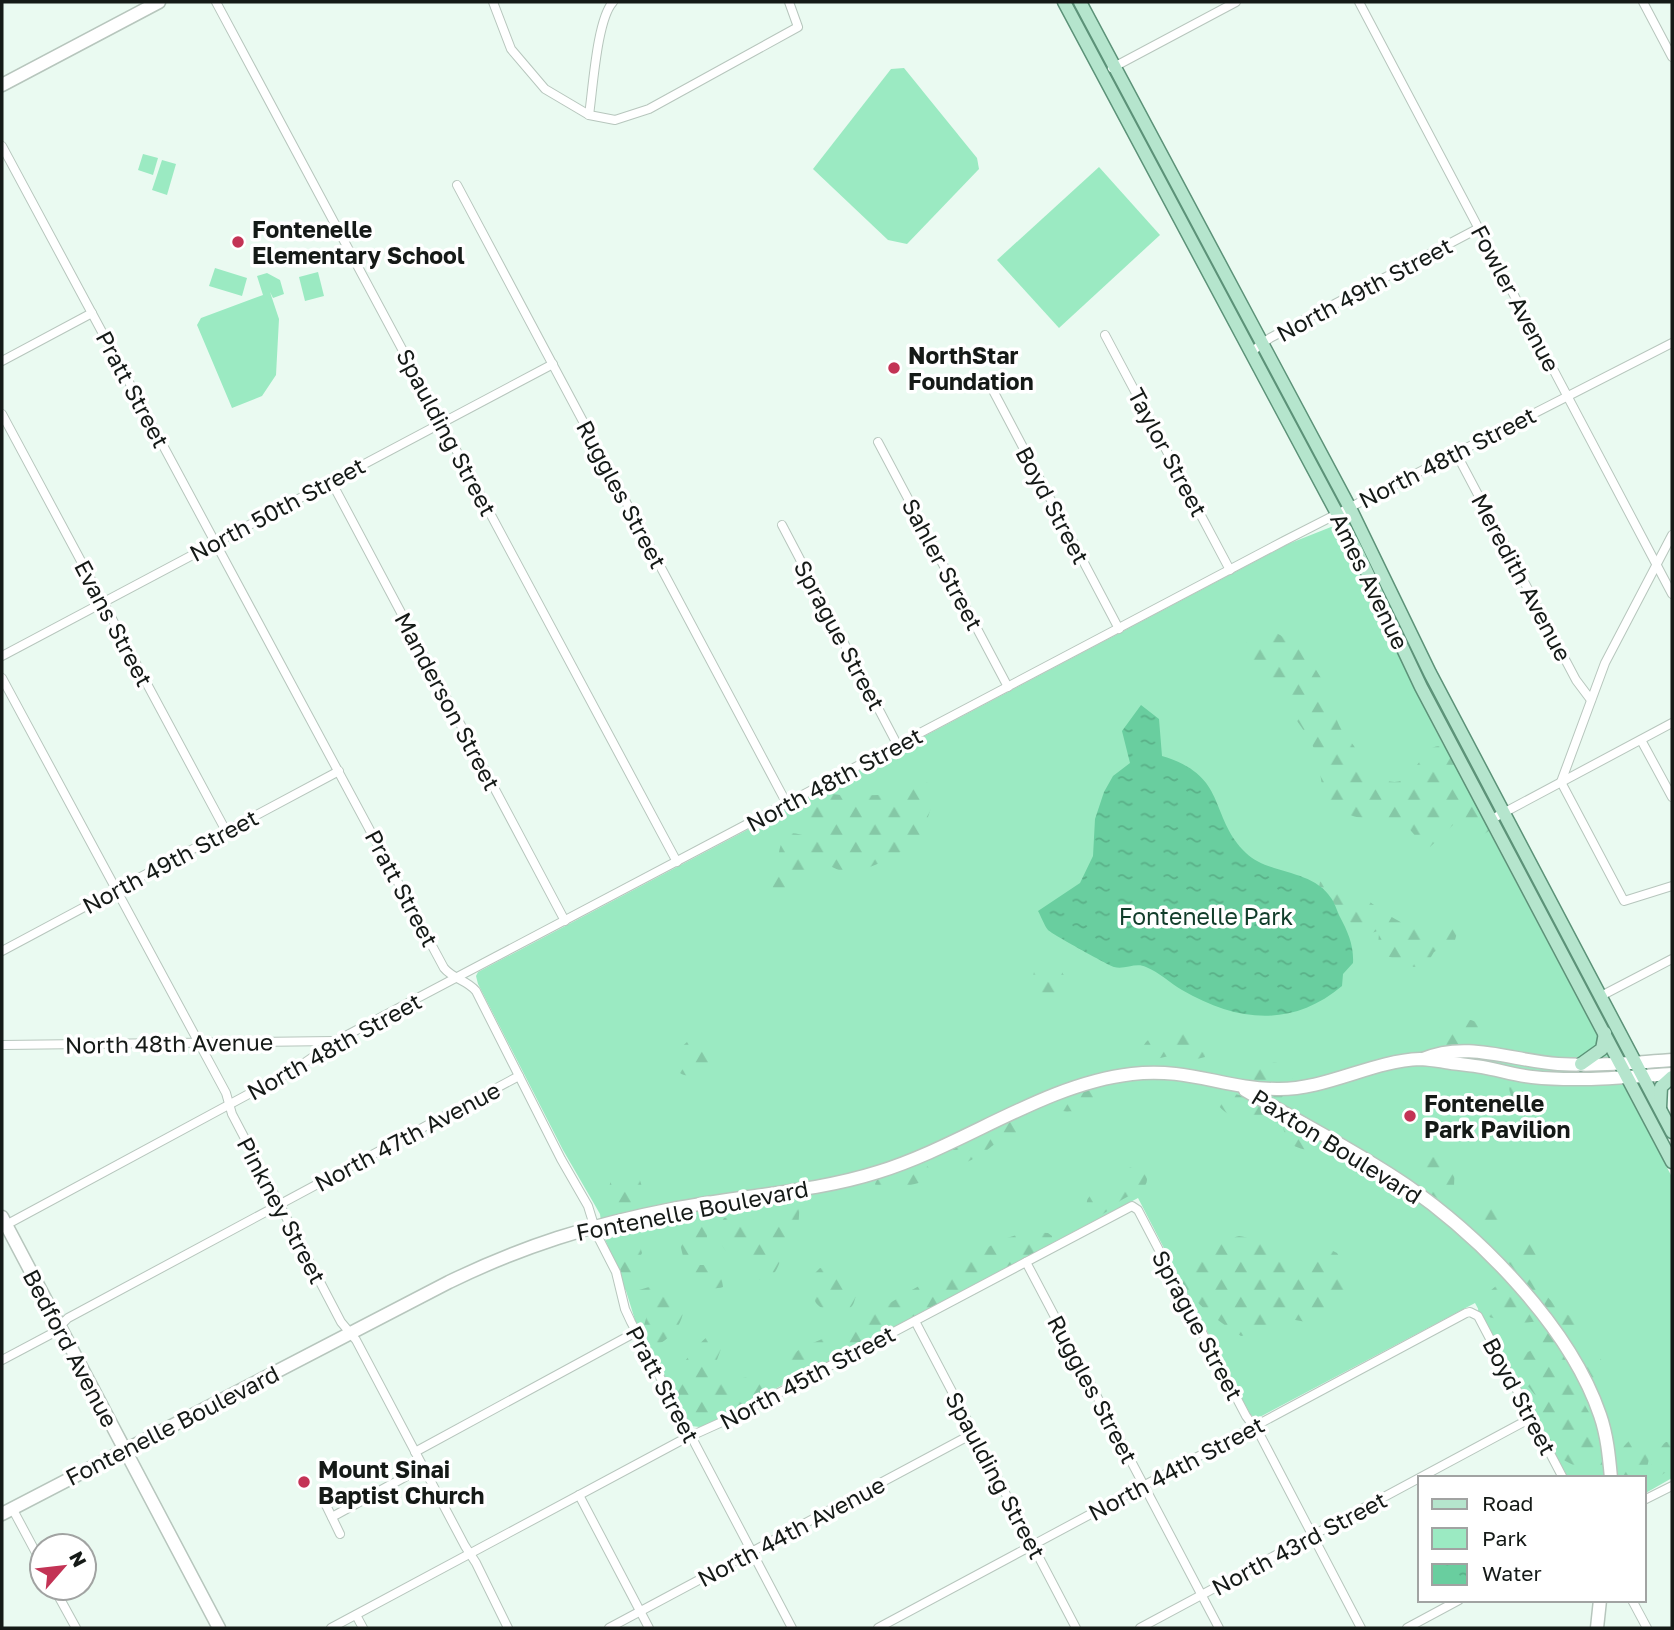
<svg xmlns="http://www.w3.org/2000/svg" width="1674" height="1630" viewBox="0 0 1674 1630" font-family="'Golos Text',sans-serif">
<defs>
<pattern id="forest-firs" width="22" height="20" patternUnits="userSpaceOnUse" patternTransform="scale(1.75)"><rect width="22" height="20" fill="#9beac2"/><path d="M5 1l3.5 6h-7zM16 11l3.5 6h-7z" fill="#85c8a6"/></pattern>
<pattern id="water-ripples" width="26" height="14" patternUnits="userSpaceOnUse" patternTransform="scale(1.75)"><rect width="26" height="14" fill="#69ce9f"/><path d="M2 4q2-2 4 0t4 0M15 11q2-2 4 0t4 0" fill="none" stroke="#5ab088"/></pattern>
</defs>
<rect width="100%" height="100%" fill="#eafaf1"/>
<g fill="#9beac2">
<path d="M904,68L977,158L979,169L907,244L888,240L813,169L891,69Z"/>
<path d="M143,154L158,158L153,175L138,170Z"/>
<path d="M162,160L176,164L167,195L152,190Z"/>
<path d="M1099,167L1160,235L1059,328L997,260Z"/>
<path d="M215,268L247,278L242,296L209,286Z"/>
<path d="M318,272L324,296L305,301L299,277Z"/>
<path d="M267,273L280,280L284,294L273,298L270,292L279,319L276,375L262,396L232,408L197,325L201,318L263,295L257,276Z"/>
<path d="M1331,527L1336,528L1351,555L1435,729L1672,1177V1478L1644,1494V1478H1568L1475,1303L1256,1419L1250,1414L1138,1198L718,1419L700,1427L691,1426L635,1320L622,1278L603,1235L600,1214L563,1150L478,984L476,976L478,972L1288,544Z"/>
</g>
<g fill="url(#forest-firs)">
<path d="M1264,627C1296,640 1319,665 1330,699C1334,709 1336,720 1341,729C1344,735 1350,740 1354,746C1359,755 1365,765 1373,772C1418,809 1416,730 1449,749L1493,828L1483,835L1464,821L1455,823L1430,847C1418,844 1412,827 1398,821C1382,814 1366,822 1350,815C1342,812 1334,806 1329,799C1318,786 1322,768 1316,753C1308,734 1296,720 1284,703C1277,693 1273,681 1266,670C1236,662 1239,641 1264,627Z"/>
<path d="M924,780L935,789C935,799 924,832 917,840C907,851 864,873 849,872C838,872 828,864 818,860L813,863L792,892L788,895L773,892L772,881C783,862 773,848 789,833C805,833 817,844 829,829L827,822L823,819L800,820L788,816V811L792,805L817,792L848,796L878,795L898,799L905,796L910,788Z"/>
<path d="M1325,879C1353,882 1383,918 1413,927C1426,931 1439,923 1452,926L1457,933L1455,940L1434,952L1428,962L1414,967L1380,953L1378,946L1379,933L1377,931C1375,932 1368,934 1366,934C1354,932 1329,895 1319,887L1320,882Z"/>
<path d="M1048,967L1062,972L1067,981L1061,993L1047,1006L1037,1002L1032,981L1034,972Z"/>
<path d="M1471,1020L1476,1022L1480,1028L1471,1048H1438C1432,1042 1437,1034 1440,1027L1452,1022Z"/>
<path d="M1179,1031C1193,1036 1209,1039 1205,1057L1197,1059L1169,1056L1156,1059L1145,1055L1143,1047C1150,1033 1165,1032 1179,1031Z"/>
<path d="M701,1040C747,1048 667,1107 676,1052L687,1042Z"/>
<path d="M1265,1060L1291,1066L1296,1071C1294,1077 1272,1116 1269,1118C1252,1131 1215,1113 1212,1093L1215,1090L1244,1096L1255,1065Z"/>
<path d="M1508,1076L1533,1083C1541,1092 1541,1098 1533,1108C1513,1115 1508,1091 1508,1076Z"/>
<path d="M1100,1085C1107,1088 1110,1091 1108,1099C1099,1106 1069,1115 1059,1110L1062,1099Z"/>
<path d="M1019,1114H1026L1032,1119L1031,1129C1022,1136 1008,1139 997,1143C992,1145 988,1150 983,1153C973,1160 960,1166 947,1168L940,1161L941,1153L959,1143L983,1135L994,1125Z"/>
<path d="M1292,1120L1324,1141C1316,1155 1299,1150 1288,1142L1283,1128L1287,1122Z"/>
<path d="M1444,1154L1453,1159L1455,1163L1454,1186L1448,1196L1443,1200C1413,1194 1416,1155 1444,1154Z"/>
<path d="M922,1161L931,1170L929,1178L926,1181L888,1191L877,1189L875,1184L879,1176Z"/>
<path d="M1130,1167H1140C1160,1187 1132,1193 1120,1201C1111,1207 1103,1217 1092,1218C1075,1189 1105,1193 1116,1185C1122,1180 1124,1173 1130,1167Z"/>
<path d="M626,1172L638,1174L643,1190V1199L635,1210L622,1213L607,1205L606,1199L611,1180Z"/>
<path d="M799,1195C800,1199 799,1229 797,1233C796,1239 791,1242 787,1247C780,1256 780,1269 771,1276C764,1282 751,1280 749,1270C747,1265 749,1258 750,1253L748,1250L744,1251L736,1258H731L723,1247L718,1227L724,1218C744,1213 754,1216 764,1232L777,1209L780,1199Z"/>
<path d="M1490,1199L1498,1206L1510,1223L1500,1236L1488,1234L1477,1220C1476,1209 1479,1201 1490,1199Z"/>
<path d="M688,1217H698L707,1224V1240L696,1259L699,1265H716L720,1267L723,1287C714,1290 691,1289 685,1279C680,1273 685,1264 683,1256C680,1244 677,1235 680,1222Z"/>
<path d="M1026,1232L1048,1233L1052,1236V1244L802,1385L796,1386L792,1383L788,1363L790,1357L801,1348L848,1328L910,1291L944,1272L965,1264L990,1246L1007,1238Z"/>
<path d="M1239,1236C1261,1239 1278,1257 1301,1259C1312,1260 1322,1254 1333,1251L1337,1253C1350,1272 1356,1288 1342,1308L1324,1312L1313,1321L1306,1322L1290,1319L1279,1321L1258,1333L1241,1336C1220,1322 1195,1305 1183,1283C1188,1259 1216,1241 1239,1236Z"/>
<path d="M1518,1240C1550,1244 1540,1259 1536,1280C1540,1289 1550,1300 1557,1307C1567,1316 1581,1319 1583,1333C1581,1341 1573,1344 1566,1343L1540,1319C1531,1327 1487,1320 1478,1311C1480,1299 1495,1283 1508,1281L1499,1260L1504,1247Z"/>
<path d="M634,1244L640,1246L642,1253L634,1269L637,1289L632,1292L623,1289L611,1257L613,1250Z"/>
<path d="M820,1268C838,1271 851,1277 856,1296C855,1298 854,1304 852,1306C845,1315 822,1312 816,1303C812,1296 813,1283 813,1275Z"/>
<path d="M649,1287L678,1294C695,1312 669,1348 647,1346L641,1336L647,1315L636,1307L633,1301L639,1290Z"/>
<path d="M1545,1325L1556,1337L1569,1365L1581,1384L1582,1400L1591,1416L1594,1436L1604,1452L1605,1463C1588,1481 1574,1462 1555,1457C1548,1445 1548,1436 1543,1426L1545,1418L1539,1417L1536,1412V1396L1526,1384L1521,1371L1509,1364L1507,1358L1511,1353C1536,1356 1535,1346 1541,1326Z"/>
<path d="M710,1335C734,1338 715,1354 716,1367C718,1388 749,1377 761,1372L769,1378L772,1386L761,1398L746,1403L702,1427L692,1414L678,1405L669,1388C670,1378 701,1339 710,1335Z"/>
<path d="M1592,1348L1606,1366L1604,1374L1594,1381L1589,1380L1579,1362L1584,1351Z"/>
<path d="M1634,1438L1644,1442C1652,1455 1650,1467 1639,1478H1627C1613,1466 1618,1446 1634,1438Z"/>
<path d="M1666,1442H1672V1468L1651,1482L1647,1475C1651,1466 1659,1447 1666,1442Z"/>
</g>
<path fill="url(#water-ripples)" d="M1141,705L1159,719L1162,756C1229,776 1208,816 1246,853C1269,875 1312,869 1331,898C1335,903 1337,911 1340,917C1348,932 1354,946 1353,963L1343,974L1342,986C1292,1028 1237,1022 1182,990C1170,983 1159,972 1146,967C1136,962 1125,970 1114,967C1108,965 1052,934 1048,930C1044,925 1041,916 1038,911L1080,883L1093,856L1095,819L1104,792L1113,776L1130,763L1122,731Z"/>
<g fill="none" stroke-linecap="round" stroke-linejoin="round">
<g stroke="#b7c6bd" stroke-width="10">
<g id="street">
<path d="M216,2L677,862"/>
<path d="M493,2L511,49L545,89L589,115L615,120L649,109L798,27L789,2"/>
<path d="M1359,2L1672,594"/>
<path d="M1643,2L1672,57"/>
<path d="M1112,68L1236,2"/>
<path d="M589,115C593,88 597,19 613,2"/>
<path d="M2,146L444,968C453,979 467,980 476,991L561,1159L588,1206L597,1235L616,1272L625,1309L631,1322L792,1628"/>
<path d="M457,185L787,804"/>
<path d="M1105,335L1230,570"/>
<path d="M1251,352L1270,338L1479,228"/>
<path d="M2,361L92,313"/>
<path d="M988,381L1119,629"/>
<path d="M2,414L226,831"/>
<path d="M878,442L1008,687"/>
<path d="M1456,453L1576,680L1591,700"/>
<path d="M331,481L565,921"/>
<path d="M782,525L898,746"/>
<path d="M1672,535L1605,663L1561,782L1624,901L1672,886"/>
<path d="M2,656L553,364"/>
<path d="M2,678L226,1093L232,1114L341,1322L356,1340L465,1546L476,1563L508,1628"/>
<path d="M1641,740L1672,797"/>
<path d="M1492,819L1672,723"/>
<path d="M2,951L339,771"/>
<path d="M1601,996L1672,959"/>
<path d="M2,1045L335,1041"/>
<path d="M4,1226L297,1068L336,1041L1284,541L1672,343"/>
<path d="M1026,1262L1219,1628"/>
<path d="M915,1321L1076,1628"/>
<path d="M2,1360L53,1333L68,1318L519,1076"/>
<path d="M415,1452L636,1332"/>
<path d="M579,1495L649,1628"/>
<path d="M1644,1500L1672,1486"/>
<path d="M325,1503L340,1534"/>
<path d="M12,1508L42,1564"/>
<path d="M332,1517L423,1467"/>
<path d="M54,1588L76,1628"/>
<path d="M1632,1600L1647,1628"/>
<path d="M356,1615L363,1628"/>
<path d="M331,1628L682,1440L733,1417L1132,1206L1138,1210L1246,1416L1260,1435L1361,1628"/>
<path d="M609,1628L974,1433"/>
<path d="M878,1628L1466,1313L1470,1312L1478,1316L1563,1478"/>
<path d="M1140,1628L1531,1418"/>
<path d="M1407,1628L1459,1600"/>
</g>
</g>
<g stroke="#b7c6bd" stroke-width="15">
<g id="secondary">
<path d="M2,85L159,2"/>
<path d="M1423,1059C1467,1040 1513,1061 1558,1064C1596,1066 1634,1063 1672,1060"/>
<path d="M1245,1090C1298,1122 1355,1150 1406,1185C1481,1237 1570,1327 1600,1415C1607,1435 1609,1456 1611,1478"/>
<path d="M2,1217L219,1628"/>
<path d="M2,1514L449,1282C523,1246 590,1225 672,1209C740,1195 812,1193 878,1172C963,1146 1044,1084 1132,1074C1187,1067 1225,1089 1277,1089C1326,1090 1371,1061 1420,1059C1428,1059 1436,1061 1445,1062C1457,1064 1470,1065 1482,1067C1499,1070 1515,1075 1532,1077C1578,1082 1626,1077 1672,1074"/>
<path d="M1597,1628L1600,1600"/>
</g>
</g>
<g stroke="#5c9278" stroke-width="15">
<g id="primary">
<path d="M1064,2L1356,549L1421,687L1672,1162"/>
<path d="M1080,2L1350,508L1430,673L1672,1132"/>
<path d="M1581,1064L1602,1049L1605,1033"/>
<path d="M1660,1108L1661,1087L1672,1077"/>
</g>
</g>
<use href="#street" stroke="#fff" stroke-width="8"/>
<use href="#secondary" stroke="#fff" stroke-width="12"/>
<use href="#primary" stroke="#b5e5cd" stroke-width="12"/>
</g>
<g fill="#c33355" stroke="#fff" stroke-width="2.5">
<circle cx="238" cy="242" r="7"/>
<circle cx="894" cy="368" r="7"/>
<circle cx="1410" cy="1116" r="7"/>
<circle cx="304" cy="1482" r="7"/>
</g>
<g text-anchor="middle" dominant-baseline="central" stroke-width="7" stroke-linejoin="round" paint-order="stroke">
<g font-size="23" font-weight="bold" fill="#151a17" stroke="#fff" text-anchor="start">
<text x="252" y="229">Fontenelle<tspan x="252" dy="26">Elementary School</tspan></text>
<text x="908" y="355">NorthStar<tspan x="908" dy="26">Foundation</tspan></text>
<text x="1424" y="1103">Fontenelle<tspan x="1424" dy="26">Park Pavilion</tspan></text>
<text x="318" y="1469">Mount Sinai<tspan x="318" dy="26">Baptist Church</tspan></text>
</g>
<g font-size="23" fill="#151a17" stroke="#fff">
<text transform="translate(1364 289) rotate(-28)">North 49th Street</text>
<text transform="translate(1516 298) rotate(62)">Fowler Avenue</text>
<text transform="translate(133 389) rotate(62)">Pratt Street</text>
<text transform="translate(447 432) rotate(62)">Spaulding Street</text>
<text transform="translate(1168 452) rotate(62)">Taylor Street</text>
<text transform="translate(1447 457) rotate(-27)">North 48th Street</text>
<text transform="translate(622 494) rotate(62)">Ruggles Street</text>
<text transform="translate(1053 505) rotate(62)">Boyd Street</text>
<text transform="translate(277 509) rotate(-28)">North 50th Street</text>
<text transform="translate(943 564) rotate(62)">Sahler Street</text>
<text transform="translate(1522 577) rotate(62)">Meredith Avenue</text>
<text transform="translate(1370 581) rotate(64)">Ames Avenue</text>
<text transform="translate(114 623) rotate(62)">Evans Street</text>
<text transform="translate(840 635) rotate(62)">Sprague Street</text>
<text transform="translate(448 701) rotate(62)">Manderson Street</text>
<text transform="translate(834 779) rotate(-28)">North 48th Street</text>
<text transform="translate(170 861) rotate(-28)">North 49th Street</text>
<text transform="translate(402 888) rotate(62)">Pratt Street</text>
<text transform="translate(169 1043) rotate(-1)">North 48th Avenue</text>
<text transform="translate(334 1046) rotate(-29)">North 48th Street</text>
<text transform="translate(407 1136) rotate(-28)">North 47th Avenue</text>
<text transform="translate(1337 1146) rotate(32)">Paxton Boulevard</text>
<text transform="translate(282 1210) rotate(62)">Pinkney Street</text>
<text transform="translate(692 1210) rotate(-11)">Fontenelle Boulevard</text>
<text transform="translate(1198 1325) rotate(62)">Sprague Street</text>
<text transform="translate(71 1348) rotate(62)">Bedford Avenue</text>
<text transform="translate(807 1377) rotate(-28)">North 45th Street</text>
<text transform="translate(663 1384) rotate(62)">Pratt Street</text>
<text transform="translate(1093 1389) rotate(62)">Ruggles Street</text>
<text transform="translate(1520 1396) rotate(62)">Boyd Street</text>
<text transform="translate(172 1425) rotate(-27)">Fontenelle Boulevard</text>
<text transform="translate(1176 1468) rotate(-28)">North 44th Street</text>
<text transform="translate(996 1475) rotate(62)">Spaulding Street</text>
<text transform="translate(791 1531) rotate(-28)">North 44th Avenue</text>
<text transform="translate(1299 1543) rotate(-28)">North 43rd Street</text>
</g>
<g font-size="23" fill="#113d2a" stroke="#fff">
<text x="1206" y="916">Fontenelle Park</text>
</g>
</g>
<rect width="1674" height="1630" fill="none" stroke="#151a17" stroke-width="7"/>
<rect x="1418" y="1476" width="228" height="126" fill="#ffffff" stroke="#a1a3a2" stroke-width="2"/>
<rect x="1432" y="1499" width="35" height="10" fill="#b5e5cd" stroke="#a1a3a2" stroke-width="2"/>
<text x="1482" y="1511" font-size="21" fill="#151a17">Road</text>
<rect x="1432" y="1528" width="35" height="21" fill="#9beac2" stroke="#a1a3a2" stroke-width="2"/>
<text x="1482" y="1546" font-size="21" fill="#151a17">Park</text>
<rect x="1432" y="1564" width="35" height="21" fill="url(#water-ripples)" stroke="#a1a3a2" stroke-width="2"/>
<text x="1482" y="1581" font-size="21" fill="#151a17">Water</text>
<g transform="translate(63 1567) rotate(62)"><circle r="33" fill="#ffffff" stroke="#a1a3a2" stroke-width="2"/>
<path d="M0-5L12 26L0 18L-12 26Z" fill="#c33355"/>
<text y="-10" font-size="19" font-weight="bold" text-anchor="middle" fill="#151a17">N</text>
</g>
</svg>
